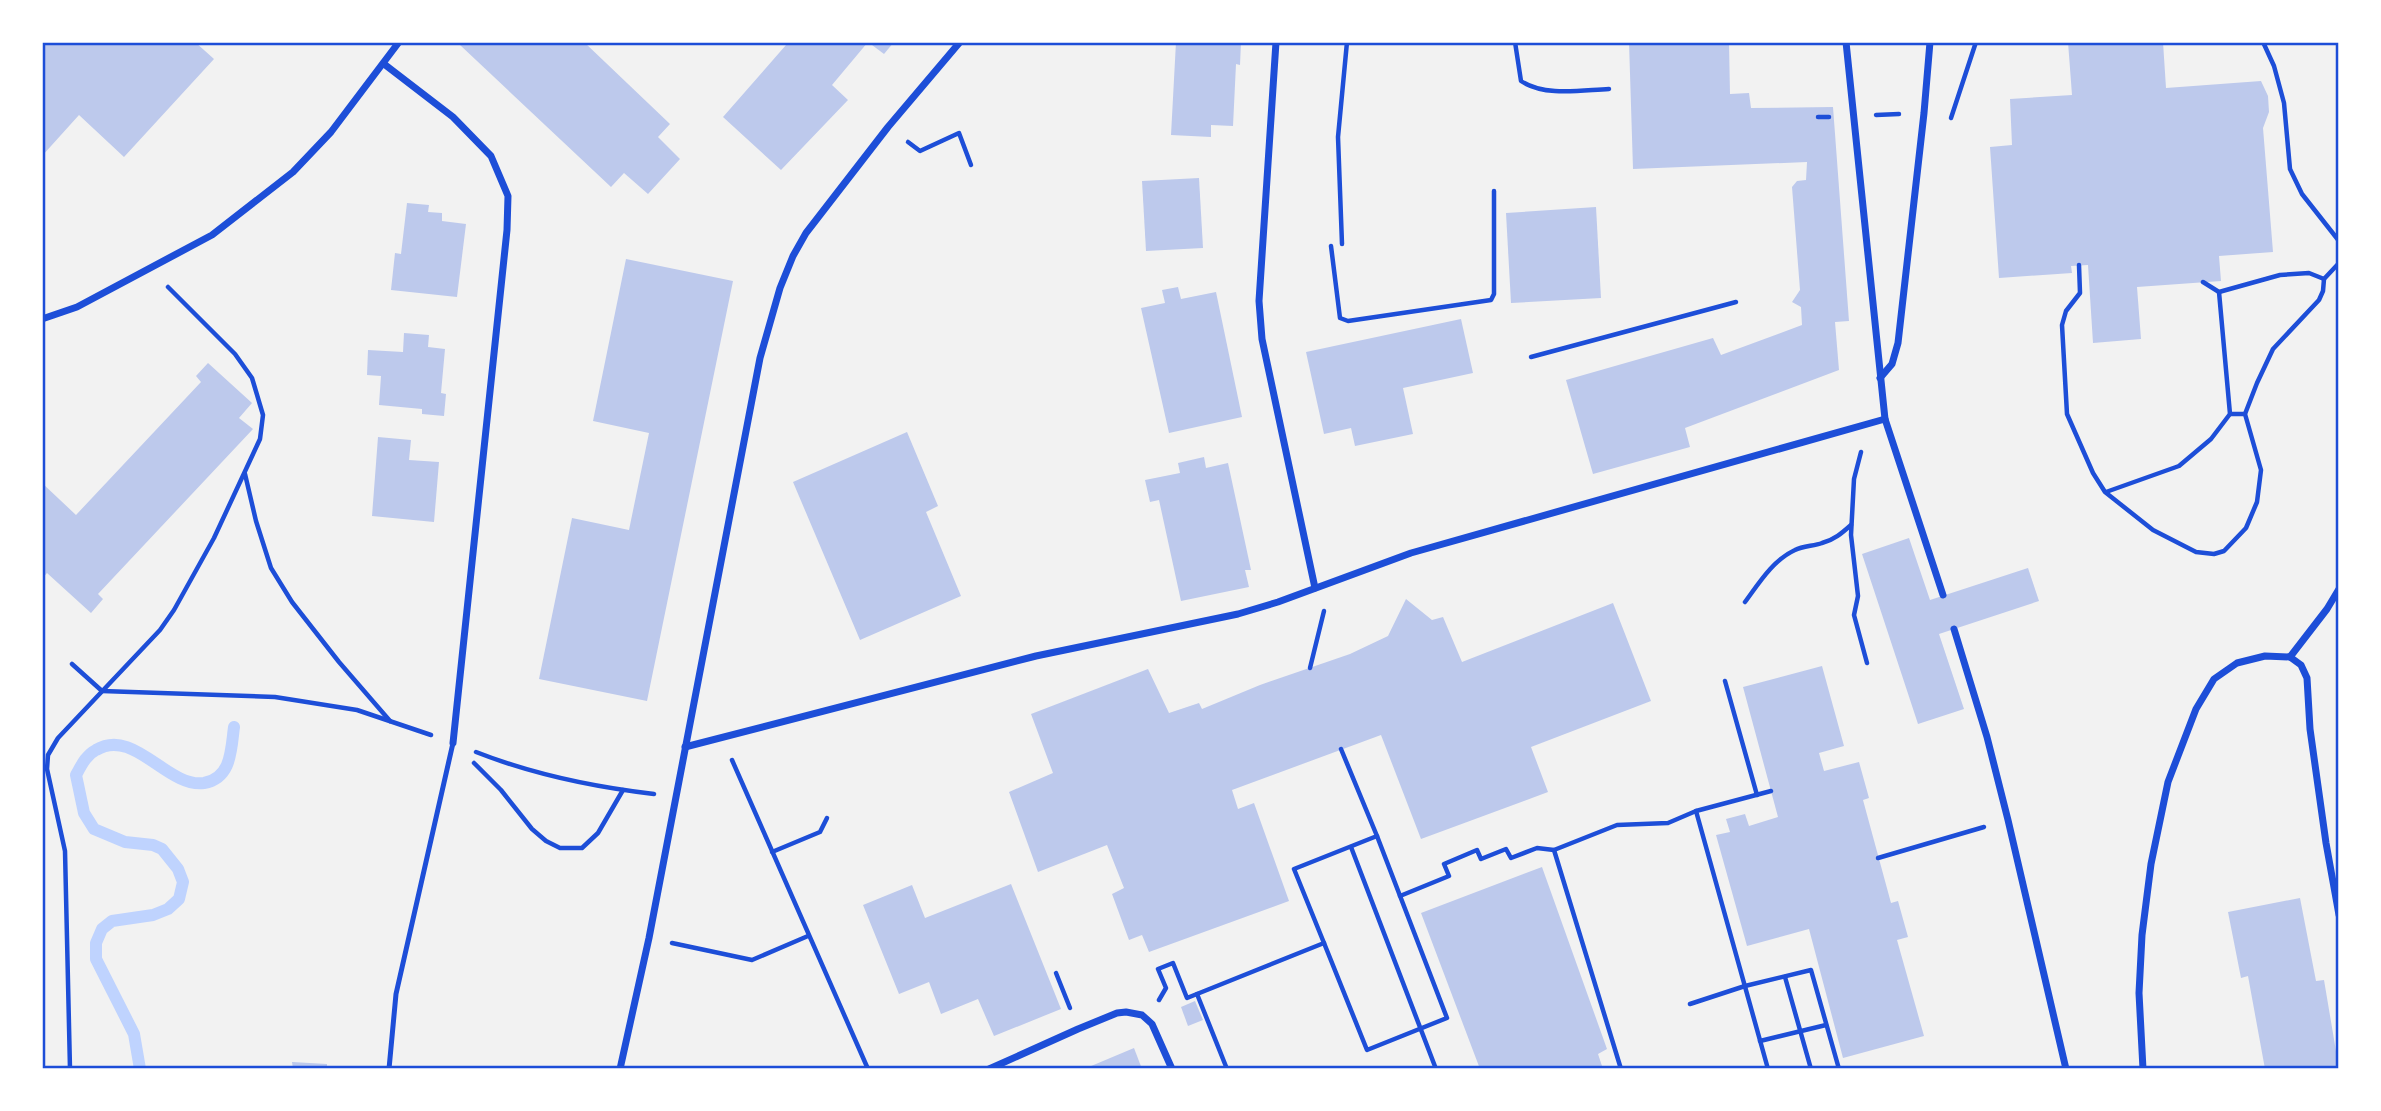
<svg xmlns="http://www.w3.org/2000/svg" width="2381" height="1111" viewBox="0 0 2381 1111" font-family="'Roboto Condensed',sans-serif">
<rect width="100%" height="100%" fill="#f2f2f2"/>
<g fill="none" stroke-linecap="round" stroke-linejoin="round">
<path stroke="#bfd3fe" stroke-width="12" d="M140,1069L134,1034L96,959V943L102,929L112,921L153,915L168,909L179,899L183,882L178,869L162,849L153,845L125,842L94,829L84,813L76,775C81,766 86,755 96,750C134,727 167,788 204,783C232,778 231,749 234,727"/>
</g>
<g fill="#bdc9ec">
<path d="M42,42H195L214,59L124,157L79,115L42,156Z"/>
<path d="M463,42H584L670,124L658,137L680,159L648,194L624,173L611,187L460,45Z"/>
<path d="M783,42H868L832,85L848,100L781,170L723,117L786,45Z"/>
<path d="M868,42H894L884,54Z"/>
<path d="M1176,42H1241L1240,65L1236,64L1233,126L1211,125V137L1171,135Z"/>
<path d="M1629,42H1729L1730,94L1749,93L1751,108L1833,107L1849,321L1835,322L1839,370L1685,428L1690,447L1593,474L1566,380L1713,338L1721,355L1802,325L1801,307L1792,302L1800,290L1792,187L1797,181L1806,180L1807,162L1633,169Z"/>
<path d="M2068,42H2163L2166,88L2261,81L2268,96L2269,112L2263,128L2273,252L2219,256L2221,281L2137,287L2141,339L2093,343L2088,265L2071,266L2072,273L1999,278L1990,147L2012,145L2010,99L2072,95Z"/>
<path d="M1199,178L1203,248L1146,251L1142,181Z"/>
<path d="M407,203L429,205L428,212L442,213V221L466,224L457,297L391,290L395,253L401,254Z"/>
<path d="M1596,207L1601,298L1511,303L1506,213Z"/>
<path d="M626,259L733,281L647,701L539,679L572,518L629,530L649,433L593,421Z"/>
<path d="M1178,287L1181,299L1216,292L1242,417L1169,433L1141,308L1165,303L1162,290Z"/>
<path d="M1461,319L1473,373L1403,388L1413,434L1355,446L1351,428L1324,434L1306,352Z"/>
<path d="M404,333L429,335L428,347L445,349L441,393L446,394L444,416L422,414V409L379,405L381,376L367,375L368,350L403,352Z"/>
<path d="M208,363L252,403L239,418L253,429L98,594L103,599L91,613L47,573L42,579V483L76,515L201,382L196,376Z"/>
<path d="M907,432L938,506L926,512L961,596L860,640L793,482Z"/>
<path d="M378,437L411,440L409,460L439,462L434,522L372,516Z"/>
<path d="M1204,457L1206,468L1228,463L1251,570H1245L1249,587L1181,601L1159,500L1150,502L1145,480L1180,473L1178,463Z"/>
<path d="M1909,538L1930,600L2028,568L2039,601L1939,634L1964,709L1918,724L1862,554Z"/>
<path d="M1406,599L1432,620L1443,617L1462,662L1613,603L1651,701L1531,747L1548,792L1421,839L1381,735L1232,790L1238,809L1254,803L1289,901L1149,952L1142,935L1129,940L1112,894L1124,888L1107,845L1038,872L1009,792L1053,773L1031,714L1148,669L1169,713L1199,703L1202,709L1260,685L1350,654L1388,636Z"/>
<path d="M1822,666L1844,746L1819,753L1824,771L1859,762L1869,798L1863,800L1891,903L1898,901L1908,937L1897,940L1924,1036L1843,1058L1809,929L1747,946L1716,835L1730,832L1726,819L1745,814L1749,826L1778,817L1743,687Z"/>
<path d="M1542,867L1607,1049L1598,1054L1603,1069H1480L1421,913Z"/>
<path d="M1011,884L1061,1009L994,1036L978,999L941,1014L929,982L899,994L863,905L912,885L925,918Z"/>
<path d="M2300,898L2316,981L2324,980L2339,1069H2265L2248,976L2241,978L2228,912Z"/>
<path d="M1195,1001L1203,1020L1188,1026L1181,1007Z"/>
<path d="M1134,1048L1142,1069H1084Z"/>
<path d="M292,1062L327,1064V1069H293Z"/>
</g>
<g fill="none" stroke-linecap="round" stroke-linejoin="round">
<g stroke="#1d4ed8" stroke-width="4.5">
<path d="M1515,42L1521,81C1545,97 1582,90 1609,89"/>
<path d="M2263,42L2274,66L2284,103L2290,169L2302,194L2339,241"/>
<path d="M1876,115L1899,114"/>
<path d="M1818,117H1829"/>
<path d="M1951,118L1976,42"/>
<path d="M908,142L920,151L959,133L971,165"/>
<path d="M1342,244L1338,137L1347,42"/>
<path d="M1331,246L1340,318L1348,321L1491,300L1494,294V191"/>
<path d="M2079,265L2080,293L2066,311L2062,325L2067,414L2093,473L2105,492L2153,530L2196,552L2214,554L2224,551L2246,528L2257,502L2261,470L2245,414L2257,383L2273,349L2319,300L2323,291L2324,279L2339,263"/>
<path d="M2203,282L2219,292L2280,275L2309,273L2324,279"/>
<path d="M1531,357L1736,302"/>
<path d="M2230,414H2245"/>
<path d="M1861,452L1854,479L1851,535L1858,596L1854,615L1867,663"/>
<path d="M245,474L256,521L271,568L292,602L339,662L390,721"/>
<path d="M2106,492L2179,466L2211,439L2230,414L2219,292"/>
<path d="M1745,602C1759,583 1773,560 1795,550C1803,546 1814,546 1822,543C1834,540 1842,533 1851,525"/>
<path d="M72,664L102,691L275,697L357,710L431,735"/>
<path d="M1310,668L1324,611"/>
<path d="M1725,681L1757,795"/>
<path d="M476,752C532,774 594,787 654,794"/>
<path d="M732,760L868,1069"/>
<path d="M474,763L501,790L532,829L546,841L560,848H582L598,833L623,790"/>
<path d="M1351,847L1436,1069"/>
<path d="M772,852L820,832L827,818"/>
<path d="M1878,858L1984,827"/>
<path d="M1400,896L1449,876L1444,864L1477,850L1481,859L1506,849L1511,858L1537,848L1554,850"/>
<path d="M672,943L752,960L808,936"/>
<path d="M1324,943L1367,1050L1447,1018L1377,836"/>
<path d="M1056,973L1070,1008"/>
<path d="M1785,977L1811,1069"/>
<path d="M1197,994L1227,1069"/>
<path d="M1159,1000L1166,988L1158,969L1173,963L1187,998L1324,943L1294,869L1377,836L1341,749"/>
<path d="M1690,1004L1745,986L1811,970L1839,1069"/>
<path d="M1760,1041L1826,1025"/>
<path d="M70,1069L65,851L47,769L48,755L58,738L160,630L174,610L214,538L260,439L263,415L252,378L235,354L168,287"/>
<path d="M1621,1069L1554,850L1617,825L1668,823L1696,811"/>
<path d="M1768,1069L1696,811L1771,791"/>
</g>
<path stroke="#1d4ed8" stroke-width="5" d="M389,1069L396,994L453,743"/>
<g stroke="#1d4ed8" stroke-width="7">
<path d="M1276,42L1259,301L1262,339L1315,588"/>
<path d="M1846,42L1885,419L1943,595"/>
<path d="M384,64L453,117L491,156L508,196L507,230L453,743"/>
<path d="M42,319L77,307L212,235L293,172L331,132L399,42"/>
<path d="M1880,378L1892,364L1898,343L1924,113L1930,42"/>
<path d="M1954,629L1987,737L2008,820L2066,1069"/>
<path d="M2290,657L2327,609L2339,589"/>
<path d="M685,747L1036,656L1238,614L1278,602L1411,553L1885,419"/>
<path d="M620,1069L649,938L760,358L780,288L793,256L806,233L888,127L960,42"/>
<path d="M989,1069L1078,1029L1117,1013L1126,1012L1142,1015L1152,1024L1172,1069"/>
<path d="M2143,1069L2139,993L2142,935L2151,864L2168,782L2196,709L2214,679L2237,663L2265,656L2290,657L2301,665L2307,678L2310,729L2326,843L2339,915"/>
</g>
</g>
<rect width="2381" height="1111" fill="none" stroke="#ffffff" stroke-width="88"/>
<rect x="44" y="44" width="2293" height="1023" fill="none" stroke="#1d4ed8" stroke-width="2.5"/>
</svg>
